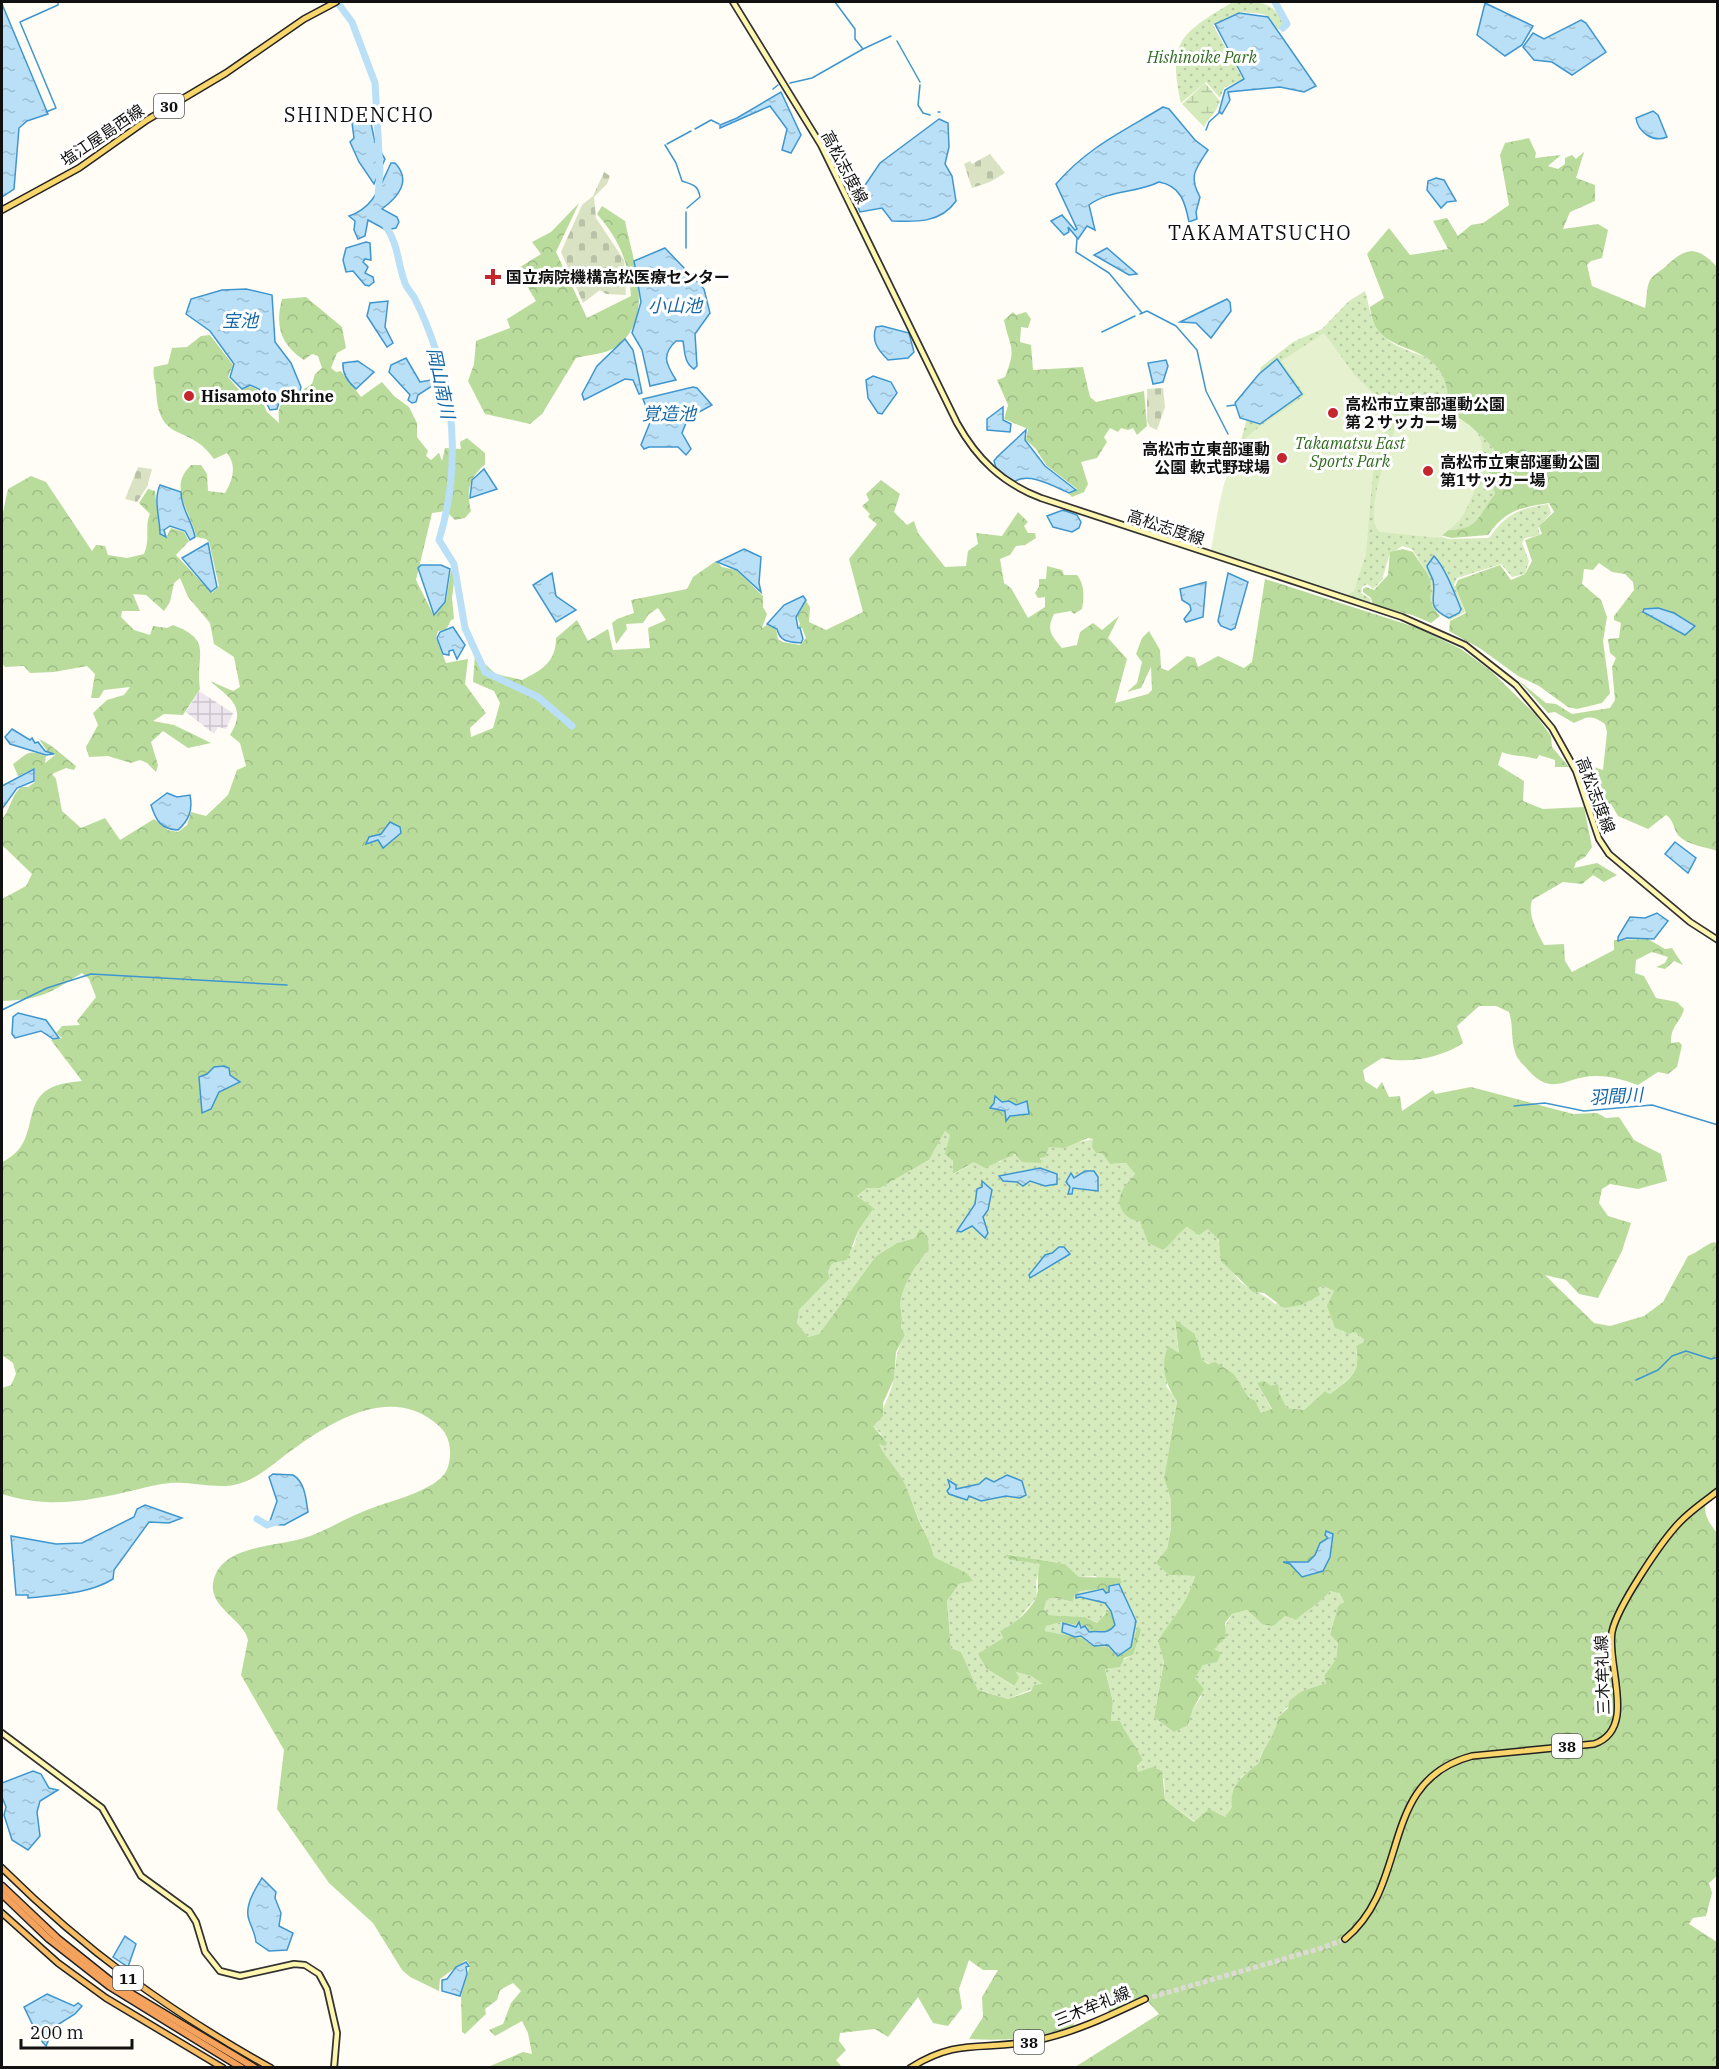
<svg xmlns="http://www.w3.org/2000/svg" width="1719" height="2069" viewBox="0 0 1719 2069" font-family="'IBM Plex Serif','Noto Sans JP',serif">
<defs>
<pattern id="industrial-grid" width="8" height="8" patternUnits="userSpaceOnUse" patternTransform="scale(1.5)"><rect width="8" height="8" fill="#eee6ef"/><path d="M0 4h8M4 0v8" fill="none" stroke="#cbc4cc"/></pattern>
<pattern id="green-dots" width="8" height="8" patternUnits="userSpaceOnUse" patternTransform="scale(1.5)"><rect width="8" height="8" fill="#d5ebbd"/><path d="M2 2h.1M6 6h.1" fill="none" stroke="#b6c8a1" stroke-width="1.8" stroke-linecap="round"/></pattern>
<pattern id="forest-crowns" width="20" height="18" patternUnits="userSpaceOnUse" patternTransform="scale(1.5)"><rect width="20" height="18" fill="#b9dc9c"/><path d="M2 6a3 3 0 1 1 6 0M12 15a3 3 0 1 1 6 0" fill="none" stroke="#9ebc85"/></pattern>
<pattern id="wetland-marsh" width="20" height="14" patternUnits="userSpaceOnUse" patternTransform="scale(1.5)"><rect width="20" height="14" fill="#d5ebbd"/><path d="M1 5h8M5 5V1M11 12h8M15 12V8" fill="none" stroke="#b6c8a1"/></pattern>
<pattern id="cemetery-stones" width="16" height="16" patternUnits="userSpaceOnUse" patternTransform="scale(1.5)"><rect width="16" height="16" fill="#d9e3c4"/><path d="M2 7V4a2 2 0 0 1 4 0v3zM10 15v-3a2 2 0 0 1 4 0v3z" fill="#b9c2a7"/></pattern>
<pattern id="water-ripples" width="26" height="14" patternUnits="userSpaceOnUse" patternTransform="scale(1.5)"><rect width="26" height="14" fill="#b9e0f7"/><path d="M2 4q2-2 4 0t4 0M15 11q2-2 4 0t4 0" fill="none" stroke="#9ebfd3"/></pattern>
</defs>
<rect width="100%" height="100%" fill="#fffdf5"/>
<path fill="url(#industrial-grid)" d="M199,691L233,713L226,729L218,727L214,734L186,712Z"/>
<g fill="url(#green-dots)">
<path d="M1233,2C1260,2 1271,0 1285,24L1279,30L1264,14L1240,12L1213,25L1243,79L1224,88L1220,98L1206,82L1181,103C1167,41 1181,33 1233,2Z"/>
<path d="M1365,291C1369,302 1369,317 1376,327C1405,368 1450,337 1449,410L1483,437L1499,455L1489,469L1495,494C1473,522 1481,532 1438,529L1437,535L1449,539L1489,538C1507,513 1518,509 1548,504L1551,513L1538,528L1540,535L1525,538L1522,543L1529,561L1525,574L1512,577L1501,564L1457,578L1454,585L1465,612L1450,620C1422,605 1433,602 1428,578C1426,568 1417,558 1412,549L1402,546L1389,556L1382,580L1373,589L1367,584L1362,587L1361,593L1371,599L1369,604L1211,550L1261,367L1293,342L1322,329L1349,301Z"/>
<path d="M945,1131L950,1134L954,1174L974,1162H1000C1013,1149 1026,1157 1042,1162L1040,1157L1049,1147L1094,1139L1110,1164L1126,1163L1136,1175L1121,1193L1143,1225L1148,1243L1163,1249C1172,1243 1174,1232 1186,1228C1221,1216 1224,1262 1237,1278C1248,1291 1263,1292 1275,1304L1323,1286L1334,1291L1342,1330L1355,1332L1367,1341L1356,1347C1361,1376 1350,1377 1330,1394L1325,1391L1304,1410L1287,1408C1279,1393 1274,1387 1257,1383L1272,1410L1261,1413L1255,1400L1249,1398L1234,1374L1201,1360L1195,1334L1175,1321L1179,1354L1166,1386L1177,1400L1164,1478L1171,1500V1528L1167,1549L1169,1575L1195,1576C1185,1608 1175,1615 1158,1641L1164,1660L1154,1717L1188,1725L1193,1709L1201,1697L1195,1678L1232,1614L1247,1610L1262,1624L1285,1616L1296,1620C1308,1609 1321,1603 1330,1591L1338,1592L1344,1602L1338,1606L1330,1633L1338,1643L1336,1659L1324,1676L1326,1683L1302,1691L1278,1717L1276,1732L1261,1754L1259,1763L1241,1777L1232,1807L1225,1817L1195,1822L1165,1800L1164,1779L1138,1772L1137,1767L1143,1760C1136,1746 1126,1736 1120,1721H1111L1113,1702L1105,1668L1133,1655L1138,1627L1131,1648L1118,1658L1108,1647H1094L1082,1638L1045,1631L1046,1626L1062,1622L1075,1625L1079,1621L1082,1627L1086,1625L1096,1630L1106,1611L1098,1623L1085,1617L1049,1615L1044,1609L1047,1599L1056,1598L1073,1602L1074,1596L1080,1591L1103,1589L1106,1593L1096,1576L1079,1577L1065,1564L1006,1554L1010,1560L1041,1564L1036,1582L1037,1597L1014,1624L1000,1631L1003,1638L987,1669L1013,1686L1016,1672L1031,1676L1044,1684L1008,1699L978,1690L961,1652L951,1648L947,1601L959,1584L972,1581L967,1573L934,1557C931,1543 926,1535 920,1522C912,1505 909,1486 896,1470C889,1461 883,1454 878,1443L881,1434L873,1426C881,1413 892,1393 894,1377C897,1358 895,1353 905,1335L901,1327C904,1317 899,1308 901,1299C905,1280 917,1264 929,1249L915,1238L897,1243L876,1256L819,1334L808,1337L797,1323L799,1310L830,1278L828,1272L832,1263L854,1246L858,1231L874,1208L857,1196L867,1188H880L929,1160Z"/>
</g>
<g fill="url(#forest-crowns)" fill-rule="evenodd">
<path d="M1529,138L1536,153L1535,158L1561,155L1548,166L1558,169L1565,164V158L1572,155L1576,159L1584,152L1576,178L1595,185V201L1570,212L1563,229L1598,224L1608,230L1602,258L1591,261L1587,265L1592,286L1645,308C1647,300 1646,287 1650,280C1652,276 1660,271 1664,268C1685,247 1697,245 1717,267V851C1704,846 1688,846 1678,835C1673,828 1674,820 1666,815L1648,829L1618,816L1611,804L1602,801L1593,805L1577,766L1581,763L1603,770L1607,732L1605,724C1592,715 1588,716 1574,723L1555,712L1548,713L1518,680L1546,703L1556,704L1572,714L1610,708L1615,700L1612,667L1616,658L1610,653L1608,639L1619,638L1621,623L1614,620V616L1634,590L1633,582L1625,574L1612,572L1599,563L1593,570L1584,569L1582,584L1601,600L1607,617L1603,641L1610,693L1602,703L1577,709L1568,707L1539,686L1518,676L1481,649L1449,631L1450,621L1466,613L1455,587L1458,580L1500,565L1511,580L1525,574L1532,561L1525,540L1542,534L1539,526L1554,512L1549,503C1519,508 1506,510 1488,535L1451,538L1437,534L1439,530C1481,530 1473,522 1495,494L1488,469L1499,455L1483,437L1449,410C1450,328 1375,367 1370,307L1384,298L1367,254L1389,228L1410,255L1448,249L1433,221L1447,218L1458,236L1471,225L1483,223L1509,205L1500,155L1505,143Z"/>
<path d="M579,203L556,252L587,318L631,296C629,263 619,239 597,214L602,206L625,221C633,262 656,318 616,347C607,354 587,355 576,358L542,414L530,424L485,414L468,381L474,364L476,341L510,328L507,319L536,301L517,269L541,254L532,242L551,232Z"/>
<path d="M306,297L342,327L346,348L337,353L331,368L336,372L341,371L361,397L382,382L394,396L409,407L417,423V437L428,451L426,456L431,460L439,453L442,461L445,448L461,449L460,442L467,438L485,453V464C469,479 466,490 471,511L465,518L455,520L446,511L432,513L416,580L434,616L446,601L451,570L455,573L452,598L454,619L451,620L446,630L438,631L436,638L446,663L468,659L465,684L486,713L470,728L471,737L493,728L500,703L494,691L473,682L475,655L496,674L522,680C542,670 556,662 556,638L577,620L588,641L608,629L613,650L650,648L648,628L666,620L658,608L649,614L643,623L626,624L627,629L616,644L612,623L617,619L634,613L631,600L687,589L693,577L716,561L722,567L736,570L763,596V607L767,614L762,628L767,625L776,629L778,639L783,642L800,645L806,638L802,628H798L800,624L797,617L806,601L810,607L809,622L826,630L863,612L849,559L877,524L868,517L870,514L862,506L869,500L866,494L881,480L900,494L894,512L907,525L914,521L918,533L945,567L966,566L968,551L978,544L976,533L1002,536L1018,512L1028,522L1024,526L1028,533H1035L1036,538L1025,545L1016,546L1010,555L1000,559L1004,583L1011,588L1028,618L1045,607V597L1038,598L1035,593L1039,587V579H1046L1047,566L1062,570L1064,575H1077C1085,585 1084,597 1082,609L1074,614L1071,611L1054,614C1046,630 1051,635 1062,648L1077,645L1080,632L1093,623L1102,630L1119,616L1108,638L1127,659L1115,703L1148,694L1152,690L1151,667L1141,688L1127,692L1137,683L1142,662L1136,654L1142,638L1149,631L1160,650L1161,668L1168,671L1187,656L1195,658L1198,667L1218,656L1244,668L1252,662L1265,579L1418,628L1461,649L1491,671L1535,714L1551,736L1552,747L1569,767H1555V760L1539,755L1537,759C1524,755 1514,757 1502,752L1498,765L1524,781L1523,801L1543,809L1584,807L1592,847L1585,857L1576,862L1574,868L1597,863L1617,875L1604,882L1593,875L1582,884L1563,882L1532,900C1527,915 1537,931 1544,945L1564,944L1565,961L1572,972L1614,950V940L1648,939L1665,949L1672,948L1683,965L1674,961L1665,969L1656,967L1665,963L1668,957L1652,952L1636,960L1635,973L1644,976L1656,998L1677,1002L1684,1009C1680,1024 1671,1024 1671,1043L1679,1042L1682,1045L1677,1067L1668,1074L1658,1072L1638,1085C1624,1080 1611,1076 1597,1076C1568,1075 1553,1098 1529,1071C1525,1066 1520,1062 1517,1057C1510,1042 1514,1027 1509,1012L1496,1006H1479L1457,1026L1463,1043C1441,1058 1408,1064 1382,1058L1363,1070L1365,1081L1377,1089L1382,1082L1389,1097L1400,1096L1402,1111L1433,1090L1435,1094L1471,1087L1573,1114L1597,1113L1606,1118L1619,1117L1634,1140L1661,1154L1667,1181L1638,1189L1610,1184L1602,1189L1599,1203L1608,1216L1631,1223L1622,1251L1598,1298L1579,1294L1566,1280L1545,1275L1594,1323L1610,1326L1644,1316L1663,1302L1688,1256C1699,1252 1704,1245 1714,1242L1717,1244V1487C1699,1502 1703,1517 1718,1534V1875L1709,1883L1712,1893L1706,1916L1693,1918L1689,1924L1717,1942V2067H1075L1159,2014L1143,1996L1110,2012L1100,2005L1094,2012L1080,2010L1073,2026C1037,2039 1007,2041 969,2039L983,2017L982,1997L998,1970H983L969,1960L959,1989L962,2008L948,2026L933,2023L918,1997L888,2037L875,2029L840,2033L839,2041L846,2050L836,2060L842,2067H488L523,2052L532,2054L528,2033L522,2021L495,2036L489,2030L503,2024L511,2003L521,1991L513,1983L500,1990L497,2000L485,2009L486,2014L465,2034L462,2032L461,1996L470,1965L466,1960L440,1979L439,1991L410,1977L402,1970L373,1923L329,1883L277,1809L284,1750L241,1675L248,1640C243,1619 210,1608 213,1584C218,1545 276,1547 304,1538C324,1532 342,1520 362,1512C385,1502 412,1497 433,1484C442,1478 447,1473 449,1463C452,1449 449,1435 439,1426C393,1383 332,1421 292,1450C275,1462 258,1479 238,1484C216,1490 193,1481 171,1483C158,1484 147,1487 135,1490C88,1501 49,1509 2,1494V1388L11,1385L16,1374L13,1363L2,1355V1162C43,1143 18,1100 55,1086C63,1083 73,1082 82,1081L51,1040L62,1038L56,1033L62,1026L80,1025L77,1021L96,997L89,979L82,973C50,993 40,1000 2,1001V899L26,886L32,874L2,845V819C11,809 10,797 21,787H28L35,782V768L18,776L13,764C27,755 26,748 46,756L45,763L55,755L47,751L39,739C54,746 63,756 76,766L74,770L66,768L52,774L56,779L62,811L81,828L105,818L120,840L154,819L168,830L178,832L187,825L191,812L206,816L228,795L237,770L246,766L240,743L230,735C247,707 231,699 210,681L233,691L240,687L234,657L214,644L210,623L188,597L180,578L174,583L170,602L164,611L146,595L133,594L140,611H122L121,617L134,630L150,635L153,626L167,628L173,625C214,641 195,653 200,689L183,715L164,714L153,721L174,725L211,743L188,748L163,731L151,742L158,765L156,772L147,763L140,760L131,763L108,756L89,757L86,747L98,725L93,713L107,700L124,695L130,687L104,690L99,698H91L95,674L87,666L54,672L30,673L24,666L5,667L2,663V517L8,489L31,476L46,482L92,551L96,545L105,546L108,555L127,558L144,554C151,537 144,527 150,514L139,503L148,489L155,491L160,535L166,538L171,528L184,532L189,541L176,555L212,593L219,586L209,542L206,539L196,537C191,511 167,488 191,465H201L207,474L208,491L225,493C233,480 237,465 227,453L214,459C189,422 158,446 156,389C156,381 152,377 154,367L168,364L172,348L187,347L201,336L210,335L233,365L228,377L240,391L249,386L257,389L267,412L279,423C278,410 278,403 290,397L298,401L304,389L312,384L315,374L322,368L318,356L312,354L304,360C280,344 275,325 282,299ZM945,1131L950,1135L945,1154L953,1161V1174L974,1162L985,1168L1015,1154L1022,1162L1042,1163L1040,1158L1045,1157L1049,1147L1064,1148L1088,1138L1093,1139L1092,1147L1096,1153H1102L1110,1164L1126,1163L1135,1174C1131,1180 1123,1187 1121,1194C1115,1207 1127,1221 1140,1221L1148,1243L1163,1250C1173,1243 1175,1235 1187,1227L1199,1235L1208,1229L1219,1240L1221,1261L1253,1292L1264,1293L1284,1308L1301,1305L1320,1295L1318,1288L1323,1286L1334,1291L1327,1306L1335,1328L1342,1330L1348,1334L1355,1332L1366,1341L1356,1346C1361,1375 1351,1377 1330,1394L1325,1391L1304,1410L1287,1408L1279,1393L1278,1384L1271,1386L1264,1381L1257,1383L1272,1409L1261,1413L1255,1400L1249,1398L1234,1374L1215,1362L1208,1364L1202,1360L1195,1334L1175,1320L1179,1353L1168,1346C1160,1366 1165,1384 1177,1401L1164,1478L1171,1500V1528L1167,1549L1156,1563L1169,1575L1195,1576C1185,1608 1174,1615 1158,1641L1164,1661L1154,1717L1174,1732L1188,1725L1193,1709L1204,1689L1195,1678L1203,1665L1217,1662L1221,1653L1214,1649L1226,1637L1225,1623L1232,1614L1247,1610L1262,1624L1273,1626L1285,1616L1296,1620C1308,1609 1321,1603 1330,1591L1339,1593L1344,1602L1338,1606L1330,1634L1338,1643L1336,1659L1324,1676L1326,1683L1302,1691L1289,1701L1288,1708L1278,1717C1275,1740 1263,1744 1259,1763C1243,1775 1229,1786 1232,1807L1225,1817L1209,1809L1194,1822L1165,1800L1162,1771L1153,1767L1138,1772L1137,1766L1143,1760C1136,1746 1127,1736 1120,1721H1111L1113,1702L1105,1669L1120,1667L1124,1658L1133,1655L1141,1630L1138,1626L1131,1648L1118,1657L1108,1647H1094L1082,1638L1045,1631L1046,1626L1062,1622L1075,1625L1079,1621L1082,1628L1086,1625L1090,1631L1107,1632L1115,1625L1110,1609L1097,1623L1085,1617L1049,1615L1044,1609L1047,1599L1056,1598L1073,1602L1074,1596L1080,1591L1103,1589L1106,1593L1109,1592L1108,1586L1122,1583L1120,1578L1079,1577L1065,1564L1005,1554L1010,1560L1040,1564C1036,1575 1040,1589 1036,1598C1029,1612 1013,1625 1000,1631L1003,1638L978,1654L987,1669L1014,1686L1019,1678L1016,1672L1031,1676L1043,1684L1034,1685L1031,1691L1008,1699L978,1690L961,1652L951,1648L947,1601L959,1584L973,1581L967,1573L934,1557C931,1543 926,1535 920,1523C912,1505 909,1487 897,1471C890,1461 884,1455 879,1444L885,1446L887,1443L873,1426L883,1416V1403L894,1379L896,1352L905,1335L901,1327C904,1317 899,1308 901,1299C905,1280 917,1264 929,1249L927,1236L920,1229L915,1238L897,1243L876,1256L819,1334L808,1337L797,1323L799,1310L830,1278L828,1272L832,1263L847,1260L858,1231L874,1208L857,1196L867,1188H880L929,1160Z"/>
<path d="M1013,312L1016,315L1026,312L1031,319L1028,328L1021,327L1020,342L1031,345L1033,370L1083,367L1090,397L1096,402L1144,391L1147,426L1137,435L1133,428L1128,430L1121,428L1118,432L1110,428L1104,437L1107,442L1097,458L1081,462L1088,484L1084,492L1072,497L1069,494L1077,489L1047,466L1035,448L1026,440L1028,429L1004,419L1008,405L997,380L1005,377C1017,347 1010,349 1004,320Z"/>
<path d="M1403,549L1413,552C1418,561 1428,571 1430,581C1433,599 1425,599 1440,616L1431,623L1412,615L1373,605L1371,598L1363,592V589L1366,587L1374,590L1388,575L1390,552Z"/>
</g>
<path fill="url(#wetland-marsh)" d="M1205,83L1220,101C1217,113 1209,116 1204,127L1182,104Z"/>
<g fill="url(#cemetery-stones)">
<path d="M990,154L1005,173L990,182L972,188L964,164L970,161L972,164Z"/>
<path d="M604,172L610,176L607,184L594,197L596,218L624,260L626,295L606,294L600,290L583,303L561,252L582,205L593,196Z"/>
<path d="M1163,388L1165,407L1157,430L1150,427L1147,421V389Z"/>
<path d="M138,467L152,469L147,487L137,502L125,499Z"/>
</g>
<g fill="#e6f2cf">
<path d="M1324,333L1354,374L1382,402L1387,415L1386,429L1373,472L1366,554L1354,591L1347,595L1211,550C1217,518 1224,459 1248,436C1265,421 1287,409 1305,395L1281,361Z"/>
<path d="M1442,412C1454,415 1475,425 1480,438C1488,459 1474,497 1463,515C1457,525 1447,531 1439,538L1380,532C1360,516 1394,439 1398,418L1417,413Z"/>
</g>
<g fill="url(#water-ripples)" stroke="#3f96cf" stroke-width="1.5">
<path d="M1485,3L1533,26L1522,45L1505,56L1477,35Z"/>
<path d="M2,4L48,114L27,121L19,128L14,189L2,197Z"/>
<path d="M1239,13L1268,17L1316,86L1304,92L1280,87L1228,92L1230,100L1222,114L1219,112L1225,90L1244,79L1215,24Z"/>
<path d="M1581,20L1586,23L1606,52L1572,75L1552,62L1534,60L1523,47L1533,33L1544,39Z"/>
<path d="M781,92L801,135L791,153L782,150L787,129L770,106L720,128V125L737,118Z"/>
<path d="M1163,107L1169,109L1195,140L1208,150C1196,168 1188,176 1200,197L1196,212L1197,219L1189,222C1185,202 1181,186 1159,182C1137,193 1109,190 1089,205L1095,230L1087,226L1078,239L1068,227L1069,232L1064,235L1051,221L1062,215L1075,230L1077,229L1056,184C1088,147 1122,132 1163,107Z"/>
<path d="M1653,111L1658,115L1667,137C1653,143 1638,132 1636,118Z"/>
<path d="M363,118L370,119L375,142L385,159L374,184L359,162L350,142L354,138L352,123Z"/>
<path d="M939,119L948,123L949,147L945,164L952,176L956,201C941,223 916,222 892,221L882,208L860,212L855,200L880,163Z"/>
<path d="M391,163H395C412,181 398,197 382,209L397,217L399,222L396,228L386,230L368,220L365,236L358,239L354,230L355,221L349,216C374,208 380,186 391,163Z"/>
<path d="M1436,178L1444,180L1456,201L1447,202L1441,208L1427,190L1428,181Z"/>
<path d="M366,242L370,243L371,260L365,259L363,262L368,267L365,273L373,277L374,282L369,286L365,285L353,271L346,272L343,260L346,248Z"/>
<path d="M665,248L704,289L710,313L695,334L697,366L694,369C684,363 685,352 683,341H676C661,355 666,364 676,380L650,386L642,350L632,333L641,302L634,261Z"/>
<path d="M1107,248L1137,274L1129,275L1094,255Z"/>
<path d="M246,289L272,295L275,342L291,363L301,387L297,401L291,395L281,396L277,409L270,410L259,389L250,385L242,389L230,377L234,364L210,331L186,314L191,299L222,290Z"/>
<path d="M1227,299L1230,302L1231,311L1211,338L1196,323L1180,322Z"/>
<path d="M388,301L385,327L393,343L387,347L367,316L370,303Z"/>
<path d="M882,326L909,333L914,352L908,358L888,360C878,350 871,341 876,327Z"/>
<path d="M625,339L633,350L642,393L639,394L633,380L625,379L584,400L582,394L597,366Z"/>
<path d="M406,358L420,382L431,380L432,386L418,395L416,402L412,403L408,400L410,395L389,372L391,365Z"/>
<path d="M1277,359L1302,394L1260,424L1240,418L1235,403L1259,374Z"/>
<path d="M1166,360L1168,366L1163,382L1153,384L1148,363Z"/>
<path d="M358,361L374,372L356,389C348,382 342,374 343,363Z"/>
<path d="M873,376L891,382L897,393L882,414L878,413L868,398L866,380Z"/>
<path d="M693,387L697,388L712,405L688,418L682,433L691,449L686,455L678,447H649L644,449L641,445L651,420L643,399Z"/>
<path d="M1003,407V420L1011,424L1010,432L987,430V419Z"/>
<path d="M1026,430L1025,440L1045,466L1076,490L1069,493C1055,487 1028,471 1014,482L996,468L994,461L997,457Z"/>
<path d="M484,469L497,489L470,498L472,480Z"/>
<path d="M160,485L181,492C181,509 192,520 195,537L190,540L185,531L170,526L164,530L166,537L160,534C160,518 153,500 160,485Z"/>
<path d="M1063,510L1077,515L1081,522L1079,528L1072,532L1053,527L1047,516Z"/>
<path d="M208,543L217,587L211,592L182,558Z"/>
<path d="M744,549L761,557L759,583L761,592L737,570L717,562Z"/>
<path d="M1434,556C1446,569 1454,592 1461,609L1459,613L1449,618C1424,606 1437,599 1433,580C1431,575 1428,570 1427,566Z"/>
<path d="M421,565H441L450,569L445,602L434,615L418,568Z"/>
<path d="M552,573L556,596L576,610L556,622L533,585Z"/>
<path d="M1228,573L1248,582L1235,628L1231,630L1221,626L1218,621Z"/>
<path d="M1206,582L1203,617L1186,622L1184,619L1191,610L1190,605L1182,600L1180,589Z"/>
<path d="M803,596L806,600L796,617L798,628H800L803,639L801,643C789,642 780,642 777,629L767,624L784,605Z"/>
<path d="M1658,608L1674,613L1695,626L1685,635L1643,612L1644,609Z"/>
<path d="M453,627L465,645L457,659L453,650L449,651V655L443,654L437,638L440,632Z"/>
<path d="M12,729L30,740L32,738L35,743L38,742L45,751L54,754L46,755L10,744L5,737Z"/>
<path d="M34,769V781L17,788L2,809V786Z"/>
<path d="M167,793L177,797L190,795C193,810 189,820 178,830C161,829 156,821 151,805Z"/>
<path d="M390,822L400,827L401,833L383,848L378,840L366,844L369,837L381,834Z"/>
<path d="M1675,842L1696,858L1688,873L1665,854Z"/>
<path d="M1657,913L1668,921L1654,939L1627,938L1618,941V937L1630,917L1645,918Z"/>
<path d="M18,1013L46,1020L59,1038L53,1039L41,1031L15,1038L12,1034L13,1017Z"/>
<path d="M224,1066L229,1068L230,1075L240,1082L219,1092L211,1109L202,1113L199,1077L207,1074L214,1067Z"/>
<path d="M995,1096L1002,1102L1009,1101L1016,1105L1027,1101L1029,1114L1010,1116L1006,1121L1005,1111L990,1108L994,1103Z"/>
<path d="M1040,1168L1057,1174V1184L1045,1186L1030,1181L1023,1186L1017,1182L1003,1181L999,1176Z"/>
<path d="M1085,1171H1094L1098,1177V1191L1073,1188L1072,1194H1068L1070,1187L1066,1182L1071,1173L1074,1178Z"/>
<path d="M982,1181L992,1190L988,1210L983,1217L988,1233L985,1238L972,1226L961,1232L957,1231L975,1204L977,1189L982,1187Z"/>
<path d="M1059,1247H1064L1070,1254L1030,1278L1029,1275L1045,1255L1052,1253Z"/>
<path d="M273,1474L293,1475C305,1482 306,1499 308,1512L284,1525L269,1524L277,1501L269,1477Z"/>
<path d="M1007,1475L1022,1481L1026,1495L1020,1498L1006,1496L981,1501L969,1496L967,1500L949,1494L947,1491L950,1487L948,1480L956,1485V1489L979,1484L986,1478L994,1482Z"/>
<path d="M145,1505L182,1518L169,1523L149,1522L114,1570L113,1579C89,1594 55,1595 28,1598V1595H16L11,1536L56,1544L82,1543L134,1517L137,1509Z"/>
<path d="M1326,1531L1333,1534L1330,1557L1323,1571L1302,1577L1290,1564L1283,1562H1308L1315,1555L1320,1543L1328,1538L1325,1535Z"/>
<path d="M1119,1584L1136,1621L1131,1647L1118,1656L1108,1645L1094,1646L1081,1636L1075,1637L1062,1632L1063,1623L1076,1627L1079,1622L1081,1628L1085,1626L1089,1632C1101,1630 1106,1636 1115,1625L1111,1611L1105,1603L1080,1597L1076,1598V1595L1103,1589L1106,1593L1109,1592V1586Z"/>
<path d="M33,1771L41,1774L49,1788L58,1790L40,1801L37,1812L40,1836L28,1850L12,1840L4,1815L6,1807L2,1797V1783Z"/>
<path d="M262,1878L276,1892L275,1898L281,1913L279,1926L293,1933L287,1950L269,1951L256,1942C255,1933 252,1929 249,1920C244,1906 255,1889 262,1878Z"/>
<path d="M125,1936L136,1944L128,1967L113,1957Z"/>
<path d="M466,1962L469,1966L466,1967L467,1974L460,1996L442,1991V1980L447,1979L456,1967Z"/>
<path d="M47,1994L74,2006L78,2003L82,2006L75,2014L54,2027L46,2046L39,2038L24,2007Z"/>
</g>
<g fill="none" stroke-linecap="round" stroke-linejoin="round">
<g stroke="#3f96cf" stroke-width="1.5">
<path d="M897,41L920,82"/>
<path d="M863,49L891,36"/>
<path d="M790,83L812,78L863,49L855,39V29L835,2"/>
<path d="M920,85L918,105L923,113L930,115"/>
<path d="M773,89L778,85"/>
<path d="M46,112L56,108L20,22L58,5V2"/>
<path d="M938,112H940"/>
<path d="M695,129L711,120L719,124"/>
<path d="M1206,130L1209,122L1220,112"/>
<path d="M667,144L691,131"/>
<path d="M665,145L676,163L682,181C692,185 698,184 700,197L687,208"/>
<path d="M1077,239L1076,252L1109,273L1142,313"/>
<path d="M686,248V212"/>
<path d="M1140,314L1147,311L1176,326L1197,350L1206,391L1228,434"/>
<path d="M1102,332L1135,316"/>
<path d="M1227,406L1235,405"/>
<path d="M2,1010L47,988L91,974L287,985"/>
<path d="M1514,1106L1545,1103L1584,1111L1652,1105L1718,1125"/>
<path d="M1636,1380L1658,1370L1672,1356L1686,1351L1711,1359L1718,1357"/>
</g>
<g stroke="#b9e0f7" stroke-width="7">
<path d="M337,2L352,22L375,83L380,170L378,197"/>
<path d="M1275,2L1287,24L1283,28"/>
<path d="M384,223C400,247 396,259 405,283C407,289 412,293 415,299C422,313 429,330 434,345C457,406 458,479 439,540L454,564L465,628L485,672L538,697L572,726"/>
<path d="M257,1519L267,1525L279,1521"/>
</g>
<path stroke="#dbdad3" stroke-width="5" stroke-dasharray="5 2.5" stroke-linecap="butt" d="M1145,1999L1325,1947L1345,1939"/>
<g stroke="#333" stroke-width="8">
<g id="secondary">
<path d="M733,2L821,145L957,423C977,459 1002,483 1041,498L1402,617L1465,645L1516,685L1552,728L1576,771L1599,839L1609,854L1690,922L1718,940"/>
<path d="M2,1733L102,1808L141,1876L189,1911L196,1922L205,1952L220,1971L240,1976L294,1964L305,1965L319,1974L327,1989L337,2033L334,2068"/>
</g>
</g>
<g stroke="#222" stroke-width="8">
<g id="primary">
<path d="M2,210L79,168L147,120L226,73L304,19L336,2"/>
<path d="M1345,1939C1412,1884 1377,1781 1472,1756L1594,1744C1638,1729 1606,1665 1612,1632C1617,1607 1661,1542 1679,1523C1690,1511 1705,1501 1718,1491"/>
<path d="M910,2068C960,2036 986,2052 1038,2040C1076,2032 1111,2015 1145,1999"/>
</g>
</g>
<g stroke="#222" stroke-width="8">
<g id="trunk">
<path d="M2,1868C86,1951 167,2010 271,2068"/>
<path d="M2,1913L58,1963L106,1998L223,2068"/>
</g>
</g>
<g stroke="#222" stroke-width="9">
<g id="motorway">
<path d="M2,1886L57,1938L112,1982L255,2068"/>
<path d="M2,1894L49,1939L109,1986L242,2068"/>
</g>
</g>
<use href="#secondary" stroke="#fff6b0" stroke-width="4.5"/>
<use href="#primary" stroke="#f9d66b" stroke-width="5"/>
<use href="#trunk" stroke="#f7bc64" stroke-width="5"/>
<use href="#motorway" stroke="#f5a25d" stroke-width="6"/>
</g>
<g fill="#c4262e" stroke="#fff" stroke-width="2">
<path d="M490 268h6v6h6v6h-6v6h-6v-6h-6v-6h6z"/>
<circle cx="189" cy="396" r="6"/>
<circle cx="1333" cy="413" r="6"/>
<circle cx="1282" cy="458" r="6"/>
<circle cx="1428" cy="471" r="6"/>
</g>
<g text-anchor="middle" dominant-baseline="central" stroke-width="6" stroke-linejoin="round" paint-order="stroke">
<g fill="#fff" stroke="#585858" stroke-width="1.5">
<rect x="154" y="94" width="30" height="24" rx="4.5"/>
<rect x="1552" y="1734" width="30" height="24" rx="4.5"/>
<rect x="113" y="1966" width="30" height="24" rx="4.5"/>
<rect x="1014" y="2030" width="30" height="24" rx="4.5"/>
</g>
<g font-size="15" font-weight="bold" fill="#111">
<text x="169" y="106">30</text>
<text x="1567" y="1746">38</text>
<text x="128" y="1978">11</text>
<text x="1029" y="2042">38</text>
</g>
<g font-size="16" font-style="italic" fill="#2f6b1f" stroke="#fff">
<text x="1202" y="57">Hishinoike Park</text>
<text x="1350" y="443">Takamatsu East<tspan x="1350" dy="18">Sports Park</tspan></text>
</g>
<g font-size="16" fill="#111" stroke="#fff">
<text transform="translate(102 135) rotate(-34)">塩江屋島西線</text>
<text transform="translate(845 167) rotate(62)">高松志度線</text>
<text transform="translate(1166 527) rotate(18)">高松志度線</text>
<text transform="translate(1596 795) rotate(69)">高松志度線</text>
<text transform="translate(1602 1675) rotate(-92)">三木牟礼線</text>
<text transform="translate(1092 2006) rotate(-22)">三木牟礼線</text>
</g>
<g font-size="16" font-weight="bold" fill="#111" stroke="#fff" text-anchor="start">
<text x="506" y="277">国立病院機構高松医療センター</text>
<text x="201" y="396">Hisamoto Shrine</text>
<text x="1345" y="404">高松市立東部運動公園<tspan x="1345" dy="18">第２サッカー場</tspan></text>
<text x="1270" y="449" text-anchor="end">高松市立東部運動<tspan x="1270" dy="18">公園 軟式野球場</tspan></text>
<text x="1440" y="462">高松市立東部運動公園<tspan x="1440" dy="18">第1サッカー場</tspan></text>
</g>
<g font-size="18" font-style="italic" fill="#1768a6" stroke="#fff">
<text x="675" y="305">小山池</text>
<text x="240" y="320">宝池</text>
<text transform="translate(441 383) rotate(78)">岡山南川</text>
<text x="669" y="413">覚造池</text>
<text transform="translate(1616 1096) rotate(-3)">羽間川</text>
</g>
<g font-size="20" letter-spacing="1.5" fill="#111" stroke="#fff">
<text x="359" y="114">SHINDENCHO</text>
<text x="1260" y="232">TAKAMATSUCHO</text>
</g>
</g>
<rect width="1719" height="2069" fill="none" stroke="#111111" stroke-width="6"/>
<path d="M21 2039v9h111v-9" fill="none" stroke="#111111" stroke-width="3"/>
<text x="30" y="2039" font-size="18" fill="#111111" stroke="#ffffff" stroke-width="4.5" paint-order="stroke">200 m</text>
</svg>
